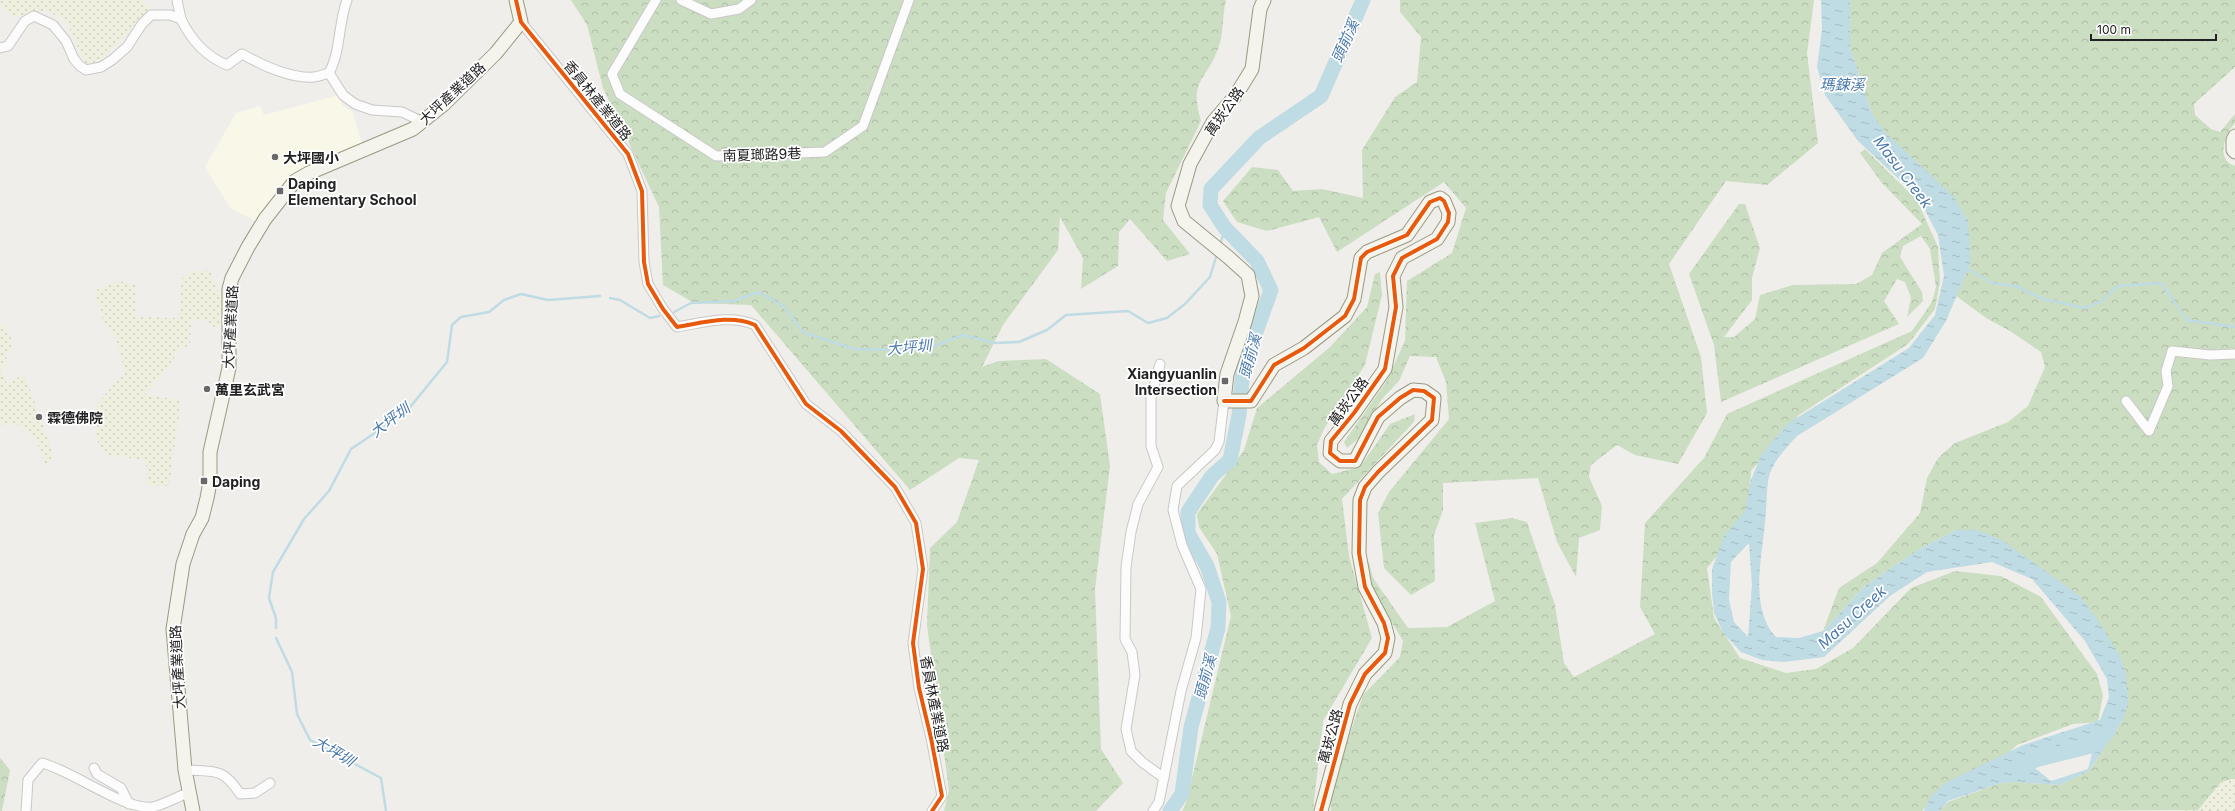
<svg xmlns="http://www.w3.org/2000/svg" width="2235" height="811" viewBox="0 0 2235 811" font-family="Inter,'Noto Sans TC',sans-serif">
<defs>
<pattern id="farmland-dots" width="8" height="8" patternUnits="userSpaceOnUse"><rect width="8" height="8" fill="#efefdf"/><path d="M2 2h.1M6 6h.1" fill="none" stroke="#cdcdbf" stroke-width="1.8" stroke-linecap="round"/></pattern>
<pattern id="forest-crowns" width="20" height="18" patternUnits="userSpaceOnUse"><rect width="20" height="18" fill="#cbdec1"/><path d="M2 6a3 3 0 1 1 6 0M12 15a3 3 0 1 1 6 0" fill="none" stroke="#aebea6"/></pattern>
<pattern id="water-ripples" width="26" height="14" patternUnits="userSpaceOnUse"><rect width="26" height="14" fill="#bfdbe3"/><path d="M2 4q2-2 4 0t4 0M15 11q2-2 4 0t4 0" fill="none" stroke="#a4bcc2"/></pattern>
</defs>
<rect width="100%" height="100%" fill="#f0eeeb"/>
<path fill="#f8f7e8" d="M339,95L342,105L353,112L363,148L304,171L260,223L230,208L205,167L236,113L260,106L264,115Z"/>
<g fill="url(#farmland-dots)">
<path d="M0,0H141L151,10L104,58L92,64L86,65L66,21L46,10L33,15L16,16L5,12Z"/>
<path d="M210,270L216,288L223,297L221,326L209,327V319L191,320L190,344L176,352L172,364L145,395L181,400L169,486L147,485L146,460L105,455L97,440L96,405L125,372L116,340L103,320L94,291L118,281L136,284V317L178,318L182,278L191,272Z"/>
<path d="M0,322L5,326L16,348L5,354L8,363L1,370L7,384L24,374L51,446L53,460L45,465L36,440L21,426L6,424L0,426Z"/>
<path d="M2230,778H2235V811H2184L2204,804L2221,782Z"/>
</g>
<g fill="url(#forest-crowns)">
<path d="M571,0H1226C1222,16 1224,34 1218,49C1205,83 1189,79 1201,121L1166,193L1163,220L1190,254L1167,261L1130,219L1119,232L1118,266L1081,289L1083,258L1060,217L1058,250L1003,325L982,367L998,361L1046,359L1100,394L1110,466L1095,589L1101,749L1123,783L1096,811H944L949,791L927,625L930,548L957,522L979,460L959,458L910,490L751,305L694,303L663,285L659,207L603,88L587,25Z"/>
<path d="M1400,0H1814L1807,53L1818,143L1767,185L1726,181L1669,264L1701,357L1707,413L1678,464L1635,455L1617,445L1591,465L1589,477L1602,506L1600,530L1579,538L1576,577L1557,542L1538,478L1443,483V510L1434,535L1435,581L1411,595L1384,568L1378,513L1389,492L1449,419L1446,382L1436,357L1410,356L1399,381L1382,399L1358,439L1347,448L1344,442L1386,382L1405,341L1407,281L1452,253L1466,208L1444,182L1337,252L1319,217L1267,231L1237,222L1223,201L1252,167L1278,170L1293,191L1322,189L1363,198L1362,150L1395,97L1417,82L1421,37L1400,12Z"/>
<path d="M1850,0H2235V67L2194,104L2195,115L2211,129L2220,132L2235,114V123C2225,133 2215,160 2235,166V778L2221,782L2198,810L1940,811L1948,802L2001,783L2015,782L2060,785L2089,771L2123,720L2080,596L1956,530L1918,550L1866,585L1823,631L1839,588L1877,563L1920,513L1927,478L1938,458L1955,443L2008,422L2028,406L2045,367L2041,352L2010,331L1986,318L1956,296L1971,262L1872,114L1850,47Z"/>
<path d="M1865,149L1917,200L1938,247L1940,282L1935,309L1908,344L1799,415L1751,471L1748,519L1707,568L1714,618L1740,658L1786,673L1816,669L1853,648L1911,588L1955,571L2001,576L2041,597L2097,674L2103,695L2098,722L2073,724L2017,745L1980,780L1937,796L1922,811H1331L1330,793L1363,695L1400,657L1403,641L1370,586L1366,561L1369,563L1373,578L1408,628L1447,627L1495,601L1475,523L1512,518L1527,522L1555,605L1564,663L1574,677L1655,634L1640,607L1645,523L1704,458L1727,414L1912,331L1932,302L1936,287L1930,249L1921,236L1903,246L1900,257L1922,292L1923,301L1907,317L1911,298L1905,282L1897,279L1884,301L1899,324L1721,402L1714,345L1689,274L1739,204H1745L1760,248L1752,278V300L1724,337H1734L1755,319L1760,295L1793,285L1856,284L1872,275L1882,253L1922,224L1882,183L1860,153Z"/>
<path d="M1380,272L1382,295L1365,365L1324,429L1317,445L1319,462L1332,474L1360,467L1390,424L1415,414L1414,422L1342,499L1349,556L1372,638L1323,721L1313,811H1182L1186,803L1231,616L1217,554L1199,527L1197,514L1244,450L1257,408L1330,347L1367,307L1375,274Z"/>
<path d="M0,758L10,770L2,811H0Z"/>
</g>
<path fill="url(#water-ripples)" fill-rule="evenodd" d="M1821,0H1850V47L1872,114L1886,133L1953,196L1968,221L1971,262L1946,321L1923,358L1797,436C1786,448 1774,460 1769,476C1766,490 1767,507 1765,522C1762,558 1749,608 1776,637L1799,638L1823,631L1866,585L1918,550L1956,530H1976L2002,540L2080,596L2099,622L2120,656L2126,674L2128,704L2123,720L2089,771L2060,785L2015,782L2001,783L1948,801L1940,811H1924L1931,796L1945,783L2023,745L2100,720L2109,697L2107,679L2085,641L2032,579L1992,562L1927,572L1890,596L1824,657L1784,662L1762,660L1741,652L1724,634L1714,613L1712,592V569L1724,536L1745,511L1751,480L1761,455L1787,424L1909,348L1935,315L1944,276L1938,235L1918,197L1858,141L1825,95L1817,67L1822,29ZM1749,543L1752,585L1748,637L1734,622L1729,600L1731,562ZM2096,738L2088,769L2051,781L2031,765L2059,747Z"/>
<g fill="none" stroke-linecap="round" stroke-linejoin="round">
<g stroke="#bfdbe3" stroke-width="2.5">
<path d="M1221,242L1225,228"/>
<path d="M1966,268L1992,283L2015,286L2043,299L2085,308L2102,301L2117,286L2161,283L2187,320L2235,327"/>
<path d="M610,298L620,300L650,318L659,316"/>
<path d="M674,312L691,303L734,301L759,292L784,307L803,332L854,349L910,350L932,347L963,335L995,343L1019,342L1047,330L1066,315L1128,311L1148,323L1167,318L1185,304L1210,277L1216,257"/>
<path d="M276,628V618L269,598L273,572L304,519L329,491L351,449L406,412L447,362L452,325L461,317L489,312L504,300L521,294L548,300L600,296"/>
<path d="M276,638L292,672L297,714L310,740L381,778L386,811"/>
</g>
<g stroke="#bfdbe3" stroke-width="15">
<path d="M2022,765L2039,759L2095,745L2109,731"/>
<path d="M1170,811L1182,794L1191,727L1218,628L1219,602L1207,566L1188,533V512L1212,476L1230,460L1239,415L1243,368L1271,290L1257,261L1225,228L1210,205L1211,189L1259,138L1321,96L1363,0"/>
</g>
<g stroke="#c9c8c7" stroke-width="11">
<g id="street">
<path d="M177,0L181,19"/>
<path d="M656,0L612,74L620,94L716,156L825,152L863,126L909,0"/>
<path d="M681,0L711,14L739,9L751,0"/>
<path d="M521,22L628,154L642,191L644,262L648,284L663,309L677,327C702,323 731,314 755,325L806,404L841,431L895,487L916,523L923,569L913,643L919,688L931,738L942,796L932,811"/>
<path d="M0,48L8,46L25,21L34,16L53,25L66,41L74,59L80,66L86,70L101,67L112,60L127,47L142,24L151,15H170L181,19C191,40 205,56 227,65L242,54C262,65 290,79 314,77C319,77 324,74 329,73L343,95L355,104L372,110L402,112L421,121"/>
<path d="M329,73C341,51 338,24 347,0"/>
<path d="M1160,364L1151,398V446L1158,467L1138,504L1131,532L1126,567L1125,639L1132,652L1135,675L1126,729L1131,751L1142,762L1164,778"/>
<path d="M2126,401L2149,431L2168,386L2166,371L2172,351L2210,355L2235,354"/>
<path d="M94,768L97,774L121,788L129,804"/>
<path d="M185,770C214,772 223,767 240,794L255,793L270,783"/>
<path d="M26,811L28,780L42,763C73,771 125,811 153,807C165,804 177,797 188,793"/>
<path d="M1153,811L1159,802L1181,691L1196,638L1201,589L1182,545L1173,510L1177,486L1215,450L1219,442L1224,401"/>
</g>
</g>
<g stroke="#999a82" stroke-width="15">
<g id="secondary">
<path d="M1264,0L1260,9L1252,69L1236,95L1213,122L1190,164L1178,206L1184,221L1228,257L1248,275L1252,296L1245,322L1227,374L1224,401H1251L1274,365L1304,348L1345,316L1354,299L1361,258L1367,252L1407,235L1430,202L1440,198L1444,201L1449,213L1448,222L1437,239L1402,258L1393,276L1396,307L1385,369L1354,413L1331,441L1330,453L1340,461H1355L1378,417L1400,398L1413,390L1424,391L1434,398L1432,420L1378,472L1365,487L1360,500L1359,553L1365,587L1384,623L1388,638L1385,653L1365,674L1350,704L1321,811"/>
<path d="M2235,136L2233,140V150L2235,152"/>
<path d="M193,811L185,770L173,629L183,564L193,534L202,518L207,498L210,482V452L229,368V289L232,278L248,247L265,219L295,181L309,173L413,129L443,105L496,53L521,22L516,0"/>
</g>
</g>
<use href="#street" stroke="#fdfcfc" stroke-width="9"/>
<use href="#secondary" stroke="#f4f4ed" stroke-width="13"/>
<g stroke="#fff" stroke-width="6">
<g id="cycleway">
<path d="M516,0L521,22L628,154L642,191L644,262L648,284L663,309L677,327C702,323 731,314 755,325L806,404L841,431L895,487L916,523L923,569L913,643L919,688L931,738L942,796L932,811"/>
<path d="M1224,401H1251L1274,365L1304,348L1345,316L1354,299L1361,258L1367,252L1407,235L1430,202L1440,198L1444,201L1449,213L1448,222L1437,239L1402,258L1393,276L1396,307L1385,369L1354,413L1331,441L1330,453L1340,461H1355L1378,417L1400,398L1413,390L1424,391L1434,398L1432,420L1378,472L1365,487L1360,500L1359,553L1365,587L1384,623L1388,638L1385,653L1365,674L1350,704L1321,811"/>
</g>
</g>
<use href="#cycleway" stroke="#e8590c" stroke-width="4"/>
</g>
<g fill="#6a6968" stroke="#fff" stroke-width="1.5">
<circle cx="275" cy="157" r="4"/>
<rect x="276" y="187" width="8" height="8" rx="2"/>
<rect x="1221" y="377" width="8" height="8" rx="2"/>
<circle cx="207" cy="389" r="4"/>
<circle cx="39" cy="417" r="4"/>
<rect x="200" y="477" width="8" height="8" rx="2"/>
</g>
<g text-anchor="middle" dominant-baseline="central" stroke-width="3.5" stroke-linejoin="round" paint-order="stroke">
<g font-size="14" fill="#222" stroke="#fff">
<text transform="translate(452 93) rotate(-43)">大坪產業道路</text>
<text transform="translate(598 100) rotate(51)">香員林產業道路</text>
<text transform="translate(1224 111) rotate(-55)">萬崁公路</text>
<text transform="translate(762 154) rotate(-2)">南夏瑯路9巷</text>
<text transform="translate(230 327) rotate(-87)">大坪產業道路</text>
<text transform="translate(1348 401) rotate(-54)">萬崁公路</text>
<text transform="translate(177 667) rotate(-93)">大坪產業道路</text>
<text transform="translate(935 704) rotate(79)">香員林產業道路</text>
<text transform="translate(1330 736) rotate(-75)">萬崁公路</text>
</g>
<g font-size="14" font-weight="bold" fill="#222" stroke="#fff" text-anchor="start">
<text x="283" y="157">大坪國小</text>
<text x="288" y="183">Daping<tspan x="288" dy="16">Elementary School</tspan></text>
<text x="1217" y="373" text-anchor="end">Xiangyuanlin<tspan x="1217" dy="16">Intersection</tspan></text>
<text x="215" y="389">萬里玄武宮</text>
<text x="47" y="417">霖德佛院</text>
<text x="212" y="481">Daping</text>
</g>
<g font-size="15" font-style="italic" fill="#4a7aab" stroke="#fff">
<text transform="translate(1345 41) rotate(-66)">頭前溪</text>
<text x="1842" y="84">瑪鋉溪</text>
<text transform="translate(1903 172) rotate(53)">Masu Creek</text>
<text transform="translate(909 347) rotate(-5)">大坪圳</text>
<text transform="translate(1250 356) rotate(-74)">頭前溪</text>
<text transform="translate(390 420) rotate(-37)">大坪圳</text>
<text transform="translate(1852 617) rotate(-42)">Masu Creek</text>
<text transform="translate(1205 677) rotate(-75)">頭前溪</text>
<text transform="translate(334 751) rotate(31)">大坪圳</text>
</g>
</g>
<path d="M2091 34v6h125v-6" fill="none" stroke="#222222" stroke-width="2"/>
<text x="2097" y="34" font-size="12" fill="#222222" stroke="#ffffff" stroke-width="3" paint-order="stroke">100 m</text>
</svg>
